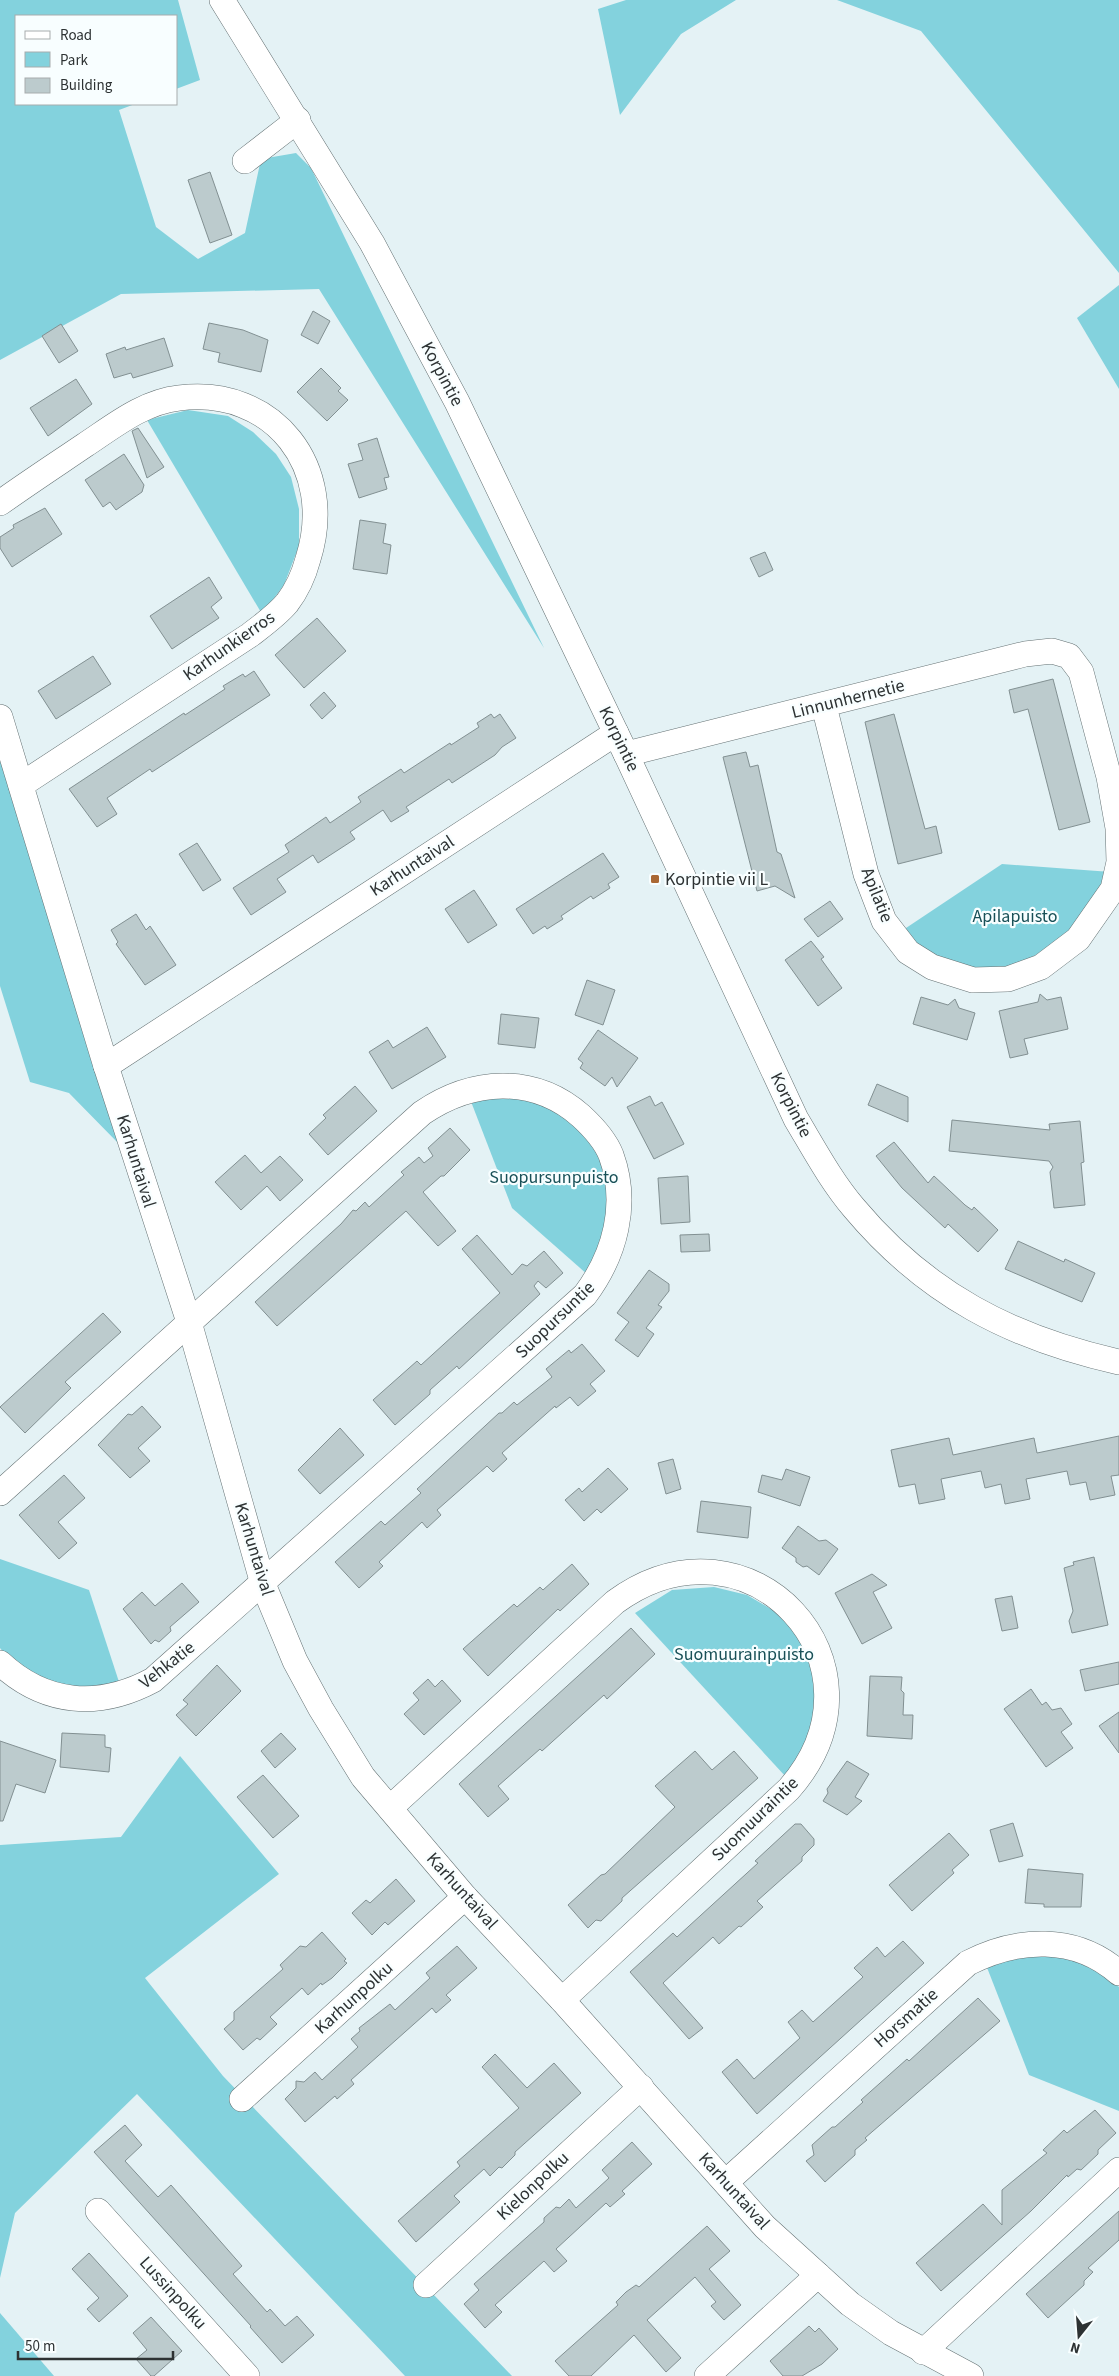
<svg xmlns="http://www.w3.org/2000/svg" width="1119" height="2376" viewBox="0 0 1119 2376" font-family="'Source Sans 3',sans-serif">
<rect width="100%" height="100%" fill="#e4f2f5"/>
<g fill="#83d2dd">
<path d="M0,0H178L200,80L176,89V16H16V104H135L119,110L156,227L198,259L245,233L261,159L296,153L311,168L544,648L319,289L121,294L0,360Z"/>
<path d="M626,0H736L681,34L620,115L598,9Z"/>
<path d="M837,0H1119V273L921,31Z"/>
<path d="M1119,285V389L1077,318Z"/>
<path d="M188,410L228,416L253,432L276,454L291,477L299,509V546L284,585L262,614L147,420Z"/>
<path d="M0,760L119,1144L69,1093L30,1082L0,986Z"/>
<path d="M1002,864L1111,872L1077,929L1007,973L935,962L900,932Z"/>
<path d="M478,1097L534,1100L567,1117L593,1143L606,1176L608,1220L588,1275L512,1208L470,1099Z"/>
<path d="M0,1559L89,1590L120,1685L113,1687L56,1686L7,1657L0,1648Z"/>
<path d="M714,1587L747,1595L776,1612L800,1637L816,1664L815,1729L786,1777L635,1613L672,1590Z"/>
<path d="M180,1756L279,1874L145,1978L223,2076L512,2376H405L137,2094L15,2213L0,2278V1845L121,1837Z"/>
<path d="M1019,1953C1060,1955 1086,1960 1119,1987V2111L1029,2075L986,1965Z"/>
<path d="M0,2313L54,2376H0Z"/>
</g>
<g fill="#bccbcd" stroke="#829092">
<path d="M210,172L232,235L210,243L188,180Z"/>
<path d="M313,311L330,321L318,344L301,335Z"/>
<path d="M209,323L243,330L268,340L261,372L218,362L220,353L203,349Z"/>
<path d="M61,324L78,351L59,363L42,336Z"/>
<path d="M164,338L173,366L133,378L131,373L114,378L106,354L125,347L126,350Z"/>
<path d="M321,368L341,388L338,391L348,400L327,421L297,392Z"/>
<path d="M76,379L92,404L48,436L30,408Z"/>
<path d="M138,428L164,467L147,478L132,431Z"/>
<path d="M377,438L389,477L384,478L387,489L359,498L348,464L363,460L358,444Z"/>
<path d="M124,454L144,485L142,492L116,510L110,502L103,507L85,480Z"/>
<path d="M45,508L62,534L12,567L0,548V537L14,528L13,525Z"/>
<path d="M360,520L386,524L383,543L391,545L387,574L353,569Z"/>
<path d="M765,552L773,570L759,577L750,558Z"/>
<path d="M209,577L222,598L211,607L219,618L172,649L150,616Z"/>
<path d="M317,618L346,651L304,688L275,655Z"/>
<path d="M93,656L111,684L56,719L38,691Z"/>
<path d="M254,671L270,695L152,772L150,769L107,798L117,814L97,827L69,789L184,713L185,715L225,689L223,686L243,674L245,677Z"/>
<path d="M1053,679L1090,822L1059,830L1028,709L1014,713L1009,690Z"/>
<path d="M324,692L336,706L322,719L310,705Z"/>
<path d="M491,714L494,718L500,714L516,738L502,747L495,755L452,783L449,779L406,807L409,811L391,822L383,810L350,832L355,839L318,863L313,855L277,879L286,892L251,915L233,888L289,852L285,845L326,817L330,823L361,802L358,797L401,769L404,773L450,743L451,745L479,727L477,723Z"/>
<path d="M894,714L925,829L936,826L942,853L898,864L865,722Z"/>
<path d="M746,752L750,767L758,765L777,852L781,854L795,898L775,886L757,891L723,757Z"/>
<path d="M197,843L221,880L203,891L179,854Z"/>
<path d="M603,853L619,877L608,884L610,888L593,899L591,896L561,916L563,919L547,929L545,926L533,934L516,909Z"/>
<path d="M474,890L497,925L468,943L445,909Z"/>
<path d="M830,901L843,919L818,937L804,919Z"/>
<path d="M136,914L146,930L150,926L176,965L145,985L116,944L118,942L111,930Z"/>
<path d="M811,941L824,957L821,959L842,988L818,1006L785,960Z"/>
<path d="M587,980L615,990L603,1025L575,1015Z"/>
<path d="M1040,994L1047,1000L1061,997L1068,1029L1024,1039L1028,1054L1010,1058L999,1011L1038,1002Z"/>
<path d="M921,997L948,1005L955,999L959,1008L975,1013L967,1040L913,1024Z"/>
<path d="M501,1014L539,1018L535,1048L498,1044Z"/>
<path d="M427,1027L446,1057L392,1089L369,1052L388,1040L393,1048Z"/>
<path d="M598,1030L638,1058L617,1087L612,1077L605,1086L580,1068L583,1063L578,1059Z"/>
<path d="M877,1084L908,1097V1122L868,1105Z"/>
<path d="M355,1086L377,1111L328,1155L309,1134L326,1118L323,1115Z"/>
<path d="M650,1096L655,1106L662,1102L684,1144L654,1159L627,1107Z"/>
<path d="M952,1120L1050,1130L1049,1124L1080,1121L1084,1162L1081,1163L1085,1205L1054,1208L1050,1172L1053,1167L1049,1161L949,1151Z"/>
<path d="M450,1128L470,1150L444,1176H441L423,1192L456,1231L438,1246L406,1211L277,1326L255,1302L341,1224L353,1210L356,1211L365,1202L369,1207L404,1175L401,1172L419,1157L424,1163L433,1156L428,1148Z"/>
<path d="M894,1142L928,1183L934,1176L965,1205L972,1210L974,1207L998,1230L978,1252L948,1224L945,1228L902,1188L876,1156Z"/>
<path d="M245,1155L261,1173L280,1156L303,1180L280,1201L267,1186L241,1210L215,1182Z"/>
<path d="M688,1176L690,1222L661,1224L658,1178Z"/>
<path d="M709,1234L710,1251L681,1252L680,1235Z"/>
<path d="M477,1235L512,1275L522,1264L527,1266L544,1251L563,1273L546,1288L538,1281L534,1286L540,1294L459,1369L457,1366L430,1390V1394L395,1425L373,1400L417,1361L421,1365L500,1293L462,1249Z"/>
<path d="M1018,1241L1064,1262L1065,1259L1095,1273L1082,1302L1005,1269Z"/>
<path d="M649,1270L669,1284V1291L658,1305L662,1307L646,1328L654,1334L638,1357L615,1340L629,1322L617,1313Z"/>
<path d="M103,1313L121,1332L65,1382L71,1388L25,1433L0,1407Z"/>
<path d="M582,1344L605,1371L590,1384L596,1391L578,1406L570,1397L556,1408L555,1406L502,1453L507,1459L493,1472L487,1466L437,1510L441,1515L427,1528L422,1522L379,1562L383,1566L359,1588L335,1562L381,1521L385,1525L421,1493L417,1489L499,1413H502L514,1402L517,1405L552,1377L546,1369L569,1350L571,1353Z"/>
<path d="M142,1406L161,1427L138,1448L150,1461L130,1478L98,1445L128,1414L132,1415Z"/>
<path d="M340,1428L364,1455L320,1494L298,1470Z"/>
<path d="M1119,1436V1475L1111,1476L1115,1495L1090,1500L1086,1482L1070,1485L1067,1471L1026,1479L1030,1499L1005,1504L1001,1484L985,1488L981,1471L941,1479L945,1499L919,1504L915,1484L899,1487L891,1450L949,1438L953,1455L1034,1438L1037,1453Z"/>
<path d="M673,1459L681,1489L666,1494L658,1463Z"/>
<path d="M608,1468L628,1489L601,1513L597,1509L584,1521L565,1500L579,1488L582,1492Z"/>
<path d="M786,1469L810,1477L800,1506L758,1492L762,1475L782,1480Z"/>
<path d="M64,1475L85,1498L58,1522L77,1543L59,1559L19,1515Z"/>
<path d="M701,1501L751,1507L748,1538L697,1532Z"/>
<path d="M798,1526L819,1541L826,1540L838,1549L819,1575L807,1566L803,1567L796,1562V1558L782,1548Z"/>
<path d="M1094,1557L1108,1625L1072,1633L1069,1621L1073,1611L1064,1568L1074,1565L1073,1562Z"/>
<path d="M572,1564L589,1584L560,1611L558,1609L488,1676L463,1649L514,1604L517,1607L540,1587L543,1590Z"/>
<path d="M872,1574L887,1585L873,1592L892,1628L862,1644L835,1593Z"/>
<path d="M182,1583L199,1602L170,1627L171,1631L159,1642L155,1640L151,1644L123,1609L142,1592L155,1606Z"/>
<path d="M1012,1596L1018,1628L1002,1631L995,1599Z"/>
<path d="M631,1628L655,1654L607,1699L604,1695L542,1751L540,1749L498,1786L509,1799L488,1817L459,1784Z"/>
<path d="M1119,1662V1684L1085,1691L1080,1670Z"/>
<path d="M217,1665L241,1691L196,1736L176,1715L188,1704L183,1700Z"/>
<path d="M870,1676L902,1677L901,1690L904,1693L903,1715H913L912,1739L867,1736Z"/>
<path d="M428,1679L435,1687L442,1680L461,1701L424,1735L404,1714L419,1700L413,1693Z"/>
<path d="M1031,1689L1042,1705L1046,1702L1052,1710L1061,1708L1072,1724L1061,1732L1073,1748L1046,1767L1004,1709Z"/>
<path d="M1119,1712V1753L1099,1726Z"/>
<path d="M62,1733L105,1735V1747L111,1748L109,1772L60,1767Z"/>
<path d="M281,1733L296,1749L275,1768L261,1751Z"/>
<path d="M0,1741L56,1760L45,1793L16,1784L3,1821H0Z"/>
<path d="M695,1751L712,1770L734,1751L758,1778L622,1898V1901L601,1921L596,1920L588,1928L568,1905L601,1875L605,1874L675,1807L655,1786Z"/>
<path d="M847,1761L869,1774L855,1797L862,1801L847,1815L823,1801L828,1793L827,1789Z"/>
<path d="M263,1775L299,1816L273,1838L237,1797Z"/>
<path d="M1013,1823L1023,1856L999,1862L990,1830Z"/>
<path d="M795,1824H801L814,1839V1845L802,1857V1861L757,1901L763,1907L741,1927L739,1926L719,1944L713,1937L663,1983L703,2028L689,2039L630,1972L673,1933L677,1937L758,1863L755,1861Z"/>
<path d="M949,1833L969,1855L952,1870L954,1873L912,1911L889,1885Z"/>
<path d="M1028,1869L1083,1874L1081,1907H1044V1904L1025,1903Z"/>
<path d="M396,1879L415,1901L388,1925L385,1922L372,1935L352,1913L366,1900L370,1903Z"/>
<path d="M322,1932L346,1959L344,1961L347,1963L332,1978L322,1985L321,1983L308,1995L302,1988L270,2017L277,2024L260,2040L257,2038L243,2050L224,2029L234,2020V2012L283,1969L280,1965L300,1946L306,1947Z"/>
<path d="M903,1941L924,1963L757,2114L722,2072L737,2059L754,2079L800,2038L788,2022L802,2010L813,2022L863,1977L854,1968L877,1947L885,1957Z"/>
<path d="M457,1946L477,1968L446,1995L451,2000L436,2013L432,2008L351,2080L354,2084L337,2099L335,2096L305,2122L285,2099L296,2088V2081L304,2082L315,2072L322,2080L358,2047L351,2039L360,2031L359,2028L390,2004L395,2010L430,1978L426,1973Z"/>
<path d="M978,1998L1000,2021L865,2138L867,2140L855,2150V2155L825,2182L806,2161L814,2155L812,2145L832,2127H835L863,2102L861,2100L907,2059L909,2061Z"/>
<path d="M495,2054L527,2088L554,2063L581,2093L515,2152V2155L502,2168L499,2167L490,2176L484,2169L454,2196L460,2202L416,2242L398,2221L460,2166L457,2162L519,2108L482,2067Z"/>
<path d="M1095,2110L1116,2133L1098,2150V2154L1081,2170L1077,2169L1068,2177L1067,2175L1031,2211L941,2291L916,2263L983,2204L1002,2225V2190L1047,2153L1043,2150L1064,2130L1067,2133Z"/>
<path d="M125,2125L142,2145L125,2161L158,2197L171,2185L242,2266L233,2274L267,2312L270,2309L285,2326L297,2316L314,2335L282,2363L250,2327L251,2326L94,2152Z"/>
<path d="M632,2142L652,2164L622,2191L625,2194L610,2207L606,2203L556,2249L567,2261L554,2272L544,2261L495,2305L502,2312L485,2328L464,2304L479,2290L474,2284L544,2222V2218L556,2207L560,2208L569,2199L576,2208L609,2178L602,2170Z"/>
<path d="M1119,2211V2240L1088,2268L1093,2272L1084,2281V2285L1048,2318L1026,2294Z"/>
<path d="M707,2226L730,2251L709,2269L741,2305L724,2320L711,2306L716,2302L695,2277L647,2320L681,2358L666,2372L634,2335L591,2376H569L555,2361L618,2305L616,2302L626,2292L636,2285L639,2287Z"/>
<path d="M89,2253L128,2296L99,2322L87,2309L99,2298L72,2269Z"/>
<path d="M151,2317L182,2351L154,2376H151L136,2359L147,2350L133,2333Z"/>
<path d="M809,2326L815,2332L819,2328L838,2349L822,2364L802,2376H783L770,2361Z"/>
</g>
<g fill="none" stroke-linecap="round" stroke-linejoin="round">
<g stroke="#647173" stroke-width="26">
<g id="minor">
<path d="M222,0L372,243L457,402L626,754L796,1119C814,1149 831,1181 854,1208C926,1294 1011,1338 1119,1362"/>
<path d="M245,161L298,120"/>
<path d="M0,503C28,483 57,464 85,445C114,426 143,402 179,398C274,386 337,468 308,559C304,574 297,590 287,603C277,615 263,625 250,635L21,785"/>
<path d="M0,717L106,1066"/>
<path d="M616,733L106,1066L189,1322L263,1584L295,1661L321,1709L363,1777L465,1897L562,2000L765,2227L850,2304L891,2333L971,2376"/>
<path d="M626,754L1025,654L1052,651L1069,656L1081,672L1109,777L1118,828L1119,862L1113,889L1078,939L1041,967L1008,979L973,980L932,967L908,952L884,921L866,874L824,706"/>
<path d="M0,1493L422,1113C472,1079 533,1074 581,1116C593,1127 605,1140 611,1155C629,1204 615,1255 585,1295L153,1680C99,1709 45,1705 0,1663"/>
<path d="M390,1808L615,1602C749,1504 898,1665 789,1789L562,2000"/>
<path d="M242,2099L465,1897"/>
<path d="M726,2182L968,1963C1017,1938 1075,1934 1119,1973"/>
<path d="M98,2211L247,2376"/>
<path d="M426,2285L641,2087"/>
<path d="M923,2352L1119,2170"/>
<path d="M707,2376L818,2275"/>
</g>
</g>
<use href="#minor" stroke="#fff" stroke-width="25"/>
</g>
<rect fill="#aa6834" stroke="#f8feff" stroke-width="2" x="650" y="874" width="10" height="10" rx="2.5"/>
<g text-anchor="middle" dominant-baseline="central" stroke-width="4.5" stroke-linejoin="round" paint-order="stroke">
<g font-size="18" fill="#2d3233" stroke="#f8feff">
<text transform="translate(442 374) rotate(62)">Korpintie</text>
<text transform="translate(229 646) rotate(-35)">Karhunkierros</text>
<text transform="translate(848 699) rotate(-14)">Linnunhernetie</text>
<text transform="translate(619 739) rotate(64)">Korpintie</text>
<text transform="translate(412 866) rotate(-33)">Karhuntaival</text>
<text transform="translate(877 895) rotate(68)">Apilatie</text>
<text transform="translate(791 1105) rotate(63)">Korpintie</text>
<text transform="translate(136 1161) rotate(73)">Karhuntaival</text>
<text transform="translate(555 1320) rotate(-44)">Suopursuntie</text>
<text transform="translate(254 1549) rotate(73)">Karhuntaival</text>
<text transform="translate(167 1665) rotate(-38)">Vehkatie</text>
<text transform="translate(755 1819) rotate(-44)">Suomuuraintie</text>
<text transform="translate(462 1891) rotate(48)">Karhuntaival</text>
<text transform="translate(354 1998) rotate(-42)">Karhunpolku</text>
<text transform="translate(906 2018) rotate(-42)">Horsmatie</text>
<text transform="translate(533 2186) rotate(-43)">Kielonpolku</text>
<text transform="translate(734 2191) rotate(48)">Karhuntaival</text>
<text transform="translate(173 2293) rotate(48)">Lussinpolku</text>
</g>
<g font-size="18" fill="#2d3233" stroke="#f8feff" text-anchor="start">
<text x="665" y="879">Korpintie vii L</text>
</g>
<g font-size="18" fill="#185057" stroke="#f8feff">
<text x="1015" y="916">Apilapuisto</text>
<text x="554" y="1177">Suopursunpuisto</text>
<text x="744" y="1654">Suomuurainpuisto</text>
</g>
</g>
<rect x="15" y="15" width="162" height="90" fill="#f8feff" stroke="#a7acad"/>
<rect x="25" y="31" width="25" height="8" fill="#ffffff" stroke="#a7acad"/>
<text x="60" y="40" font-size="15" fill="#2d3233">Road</text>
<rect x="25" y="52" width="25" height="15" fill="#83d2dd" stroke="#a7acad"/>
<text x="60" y="65" font-size="15" fill="#2d3233">Park</text>
<rect x="25" y="78" width="25" height="15" fill="#bccbcd" stroke="#a7acad"/>
<text x="60" y="90" font-size="15" fill="#2d3233">Building</text>
<g transform="translate(1079 2336) rotate(197)" stroke="#f8feff" stroke-width="4" paint-order="stroke">
<path d="M0-4L9 19L0 12L-9 19Z" fill="#2d3233"/>
<text y="-8" font-size="14" font-weight="bold" text-anchor="middle" fill="#2d3233">N</text>
</g>
<path d="M18 2351v8h155v-8" fill="none" stroke="#2d3233" stroke-width="2.5"/>
<text x="25" y="2351" font-size="15" fill="#2d3233" stroke="#f8feff" stroke-width="4" paint-order="stroke">50 m</text>
</svg>
